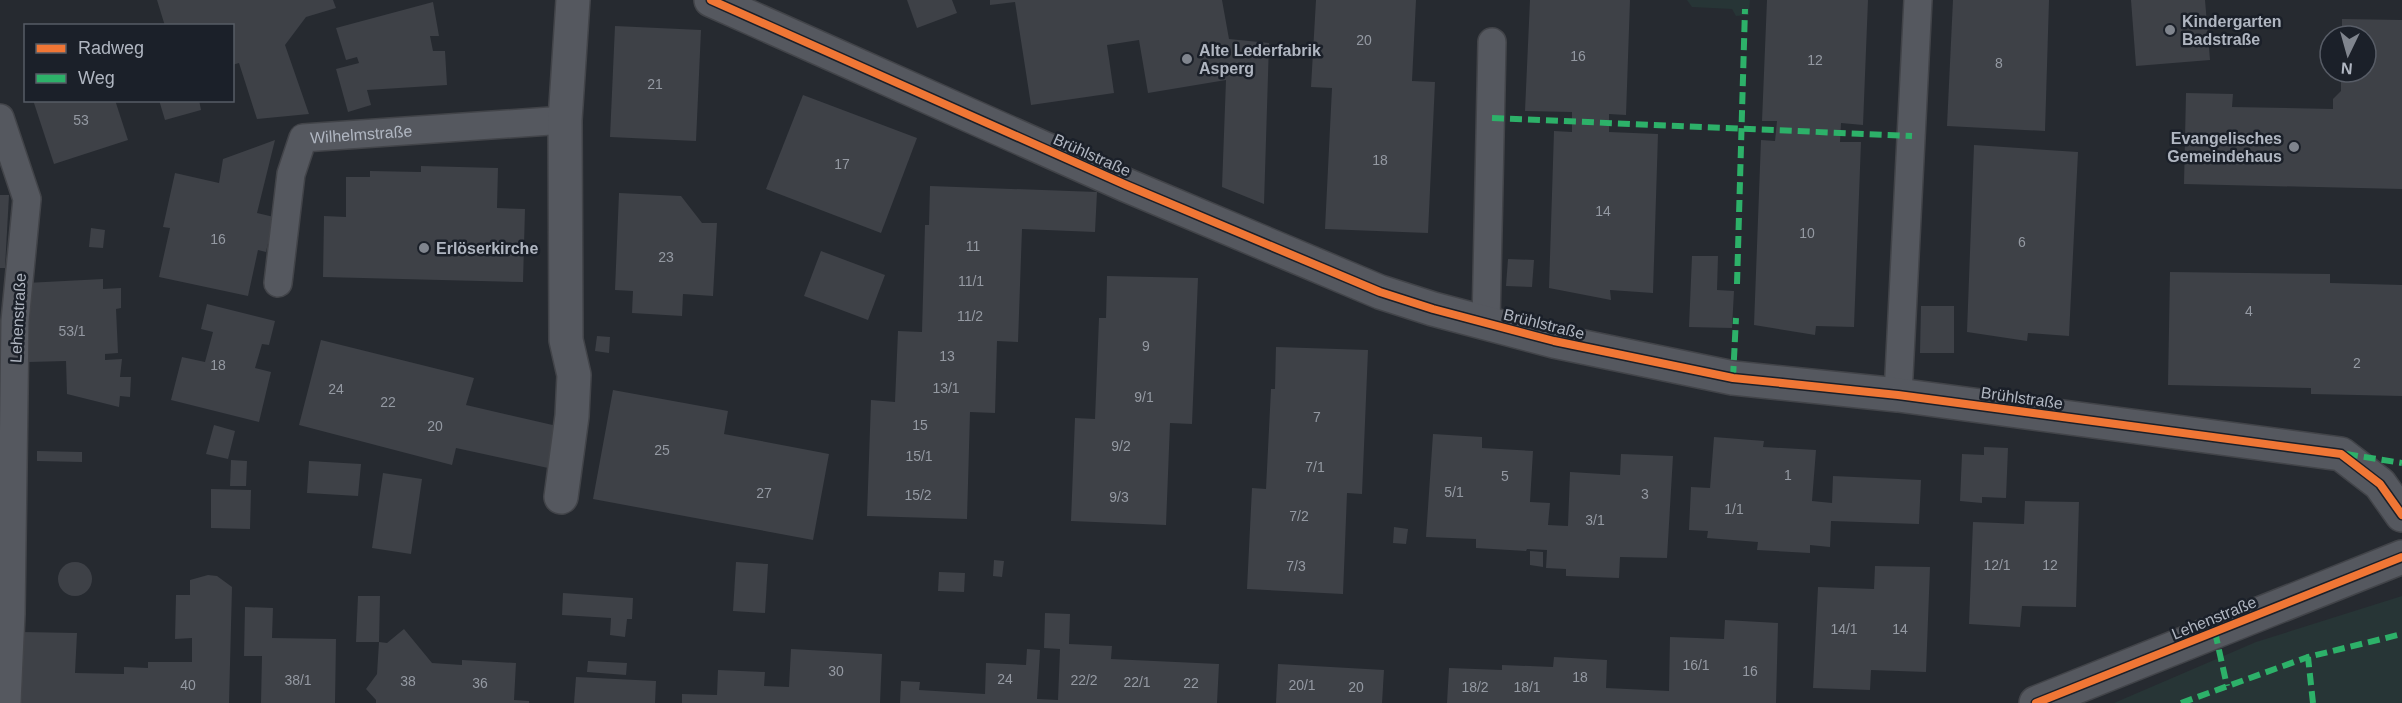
<svg xmlns="http://www.w3.org/2000/svg" width="2402" height="703" viewBox="0 0 2402 703" font-family="Arial,sans-serif">
<rect width="100%" height="100%" fill="#262a30"/>
<g fill="#273536">
<path d="M1687,0H1750L1749,15L1736,16L1732,9L1692,7Z"/>
<path d="M2402,596V703H2114L2256,642Z"/>
</g>
<g fill="#3e4147">
<path d="M157,0H333L336,8L306,17L285,45L309,114L257,119L239,63L232,65V26H165Z"/>
<path d="M907,0H952L957,13L917,28Z"/>
<path d="M990,0H1222L1229,39L1269,43L1264,204L1222,187L1226,80L1148,93L1139,40L1107,45L1114,93L1031,105L1015,2L990,5Z"/>
<path d="M1316,0H1416L1412,81L1435,82L1428,233L1325,229L1332,88L1311,87Z"/>
<path d="M1530,0H1630L1626,115L1609,114V132L1658,134L1653,293L1610,290L1611,300L1549,288L1554,131L1572,132V112L1525,111Z"/>
<path d="M1767,0H1868L1863,125L1841,123L1840,142H1861L1854,327L1816,326L1815,335L1754,325L1761,140L1775,141L1777,121H1762Z"/>
<path d="M1953,0H2049L2045,131L1947,126Z"/>
<path d="M2131,0H2205L2210,60L2136,66Z"/>
<path d="M433,2L439,36H430L433,51H445L447,85L367,90L371,105L348,112L336,69L359,63L357,57L346,60L336,28Z"/>
<path d="M2342,19L2402,20V189L2184,184L2186,93L2233,94L2232,107L2333,109V99L2341,91V72H2366V36H2342Z"/>
<path d="M615,26L701,30L696,141L610,137Z"/>
<path d="M803,95L917,138L881,233L766,189Z"/>
<path d="M33,100H115L128,140L54,164Z"/>
<path d="M159,100H199L201,110L165,120Z"/>
<path d="M275,140L257,213L274,217L266,252L258,250L248,296L159,277L170,228L163,227L175,173L219,183L223,159Z"/>
<path d="M1974,145L2078,152L2069,336L2028,333L2027,341L1967,332Z"/>
<path d="M421,166L498,168L497,208L525,209L523,282L323,277L324,216L346,217V177H370V171L421,172Z"/>
<path d="M930,186L1097,192L1095,232L1022,229L1018,342L997,341L995,413L970,412L967,519L867,516L871,400L895,402L898,331L922,332L925,225H929Z"/>
<path d="M619,193L681,196L702,223H717L713,296L683,294L682,316L632,313L633,291L615,290Z"/>
<path d="M0,195H9L5,268H0Z"/>
<path d="M91,228L105,230L103,248L89,247Z"/>
<path d="M821,251L885,275L868,320L804,296Z"/>
<path d="M1692,256H1718L1717,290L1734,291L1732,328L1689,327Z"/>
<path d="M1508,259L1534,260L1532,287L1506,286Z"/>
<path d="M2170,272L2330,274V283L2402,285V396L2311,394V388L2168,385Z"/>
<path d="M1107,276L1198,278L1192,424L1170,423L1166,525L1071,521L1075,418L1095,419L1099,318H1106Z"/>
<path d="M103,279V289L121,288V308L116,309L118,353L105,354V360L122,359L120,377H131L130,397L120,396L119,407L67,394L66,361L29,362L26,283Z"/>
<path d="M207,304L275,321L269,345L262,344L255,368L271,372L259,422L171,400L182,357L205,362L213,332L201,329Z"/>
<path d="M1921,306H1954V353H1920Z"/>
<path d="M597,336L610,337L609,353L595,351Z"/>
<path d="M321,340L474,378L466,405L557,426L548,468L456,448L452,465L299,425Z"/>
<path d="M1276,347L1368,350L1362,494L1347,493L1343,594L1247,589L1252,488L1266,489L1271,389H1275Z"/>
<path d="M613,390L728,411L724,434L829,454L813,540L593,499Z"/>
<path d="M214,425L235,431L228,459L206,454Z"/>
<path d="M1433,434L1482,437V448L1533,451L1530,502L1550,503L1548,525L1568,526L1570,472L1620,475L1621,454L1673,456L1667,558L1620,557L1619,578L1566,576V569L1546,568L1547,550L1527,549L1526,551L1476,548V539L1426,537Z"/>
<path d="M1714,437L1764,441L1763,447L1816,450L1812,501L1832,503L1833,476L1921,480L1919,524L1831,521L1830,547L1810,545V553L1757,550L1758,542L1707,538L1708,531L1689,530L1691,487L1710,488Z"/>
<path d="M1984,447L2008,448L2006,498L1982,497V503L1960,501L1962,454L1984,455Z"/>
<path d="M37,451L82,452V462L37,461Z"/>
<path d="M231,460L247,461L246,486H230Z"/>
<path d="M309,461L361,464L358,496L307,493Z"/>
<path d="M383,473L422,479L411,554L372,548Z"/>
<path d="M211,489L251,490L250,529L211,528Z"/>
<path d="M2025,501L2079,502L2076,607L2022,606L2020,627L1969,624L1973,522L2024,524Z"/>
<path d="M1394,527L1408,529L1406,544L1393,543Z"/>
<path d="M1530,551L1543,552V567L1530,565Z"/>
<path d="M994,560L1004,561L1002,577L993,576Z"/>
<circle cx="75" cy="579" r="17"/>
<path d="M736,562L768,564L765,613L733,611Z"/>
<path d="M1875,566L1930,567L1926,672L1871,670L1870,690L1813,688L1818,587L1874,589Z"/>
<path d="M939,572L965,573L964,592L938,591Z"/>
<path d="M208,575L217,576L232,587L229,703H18L21,632L77,633L75,673L124,674V667L148,668V662H192V638L175,639L176,595H190V580Z"/>
<path d="M563,593L633,598L632,619H627L625,637L610,635L611,618L562,615Z"/>
<path d="M358,596H380L379,642H356Z"/>
<path d="M245,607L273,608L272,638L336,639L335,703H261L262,656H244Z"/>
<path d="M1045,613L1070,614L1069,644L1112,646L1111,659L1219,664L1217,703H900L901,681L920,682L919,690L985,694L986,663L1026,665L1027,649L1040,650L1037,699L1058,700L1060,649L1044,648Z"/>
<path d="M1725,620L1778,623L1776,703H1447L1449,668L1502,670V665L1553,667L1554,657L1607,660L1606,688L1669,691L1670,637L1724,639Z"/>
<path d="M404,629L432,663L462,665V660L516,663L514,700L529,701V703H376V700L366,689L377,674L379,642L387,643Z"/>
<path d="M791,649L882,654L880,703H682V694L717,695L718,670L765,672L764,686L789,687Z"/>
<path d="M588,661L627,663L626,675L587,672Z"/>
<path d="M1278,664L1384,670L1382,703H1276Z"/>
<path d="M576,677L656,681L655,703H574Z"/>
</g>
<g fill="none" stroke-linecap="round" stroke-linejoin="round">
<g stroke="#424449" stroke-width="30">
<g id="lane">
<path d="M0,118L27,199L15,321L11,614L7,703"/>
<path id="s1" d="M278,283L291,174L303,138L565,120"/>
<path d="M1486,324L1492,42"/>
<path d="M1898,395L1918,0"/>
</g>
</g>
<g stroke="#424449" stroke-width="36">
<g id="street">
<path d="M711,0L1126,185L1380,292L1433,309L1554,341L1733,378L1898,395L2341,454L2380,484L2402,515"/>
<path d="M561,497L572,416L574,375L566,340L565,120L573,0"/>
<path d="M2036,703L2402,557"/>
</g>
</g>
<use href="#lane" stroke="#55585f" stroke-width="27"/>
<use href="#street" stroke="#55585f" stroke-width="33"/>
<g stroke="#2db169" stroke-width="6" stroke-dasharray="12 6" stroke-linecap="butt">
<path d="M1492,118L1912,136"/>
<path d="M1737,284L1745,9"/>
<path d="M1733,378L1736,318"/>
<path d="M2346,454L2402,463"/>
<path d="M2215,632L2227,686"/>
<path d="M2181,703L2308,657"/>
<path d="M2313,703L2308,657L2402,634"/>
</g>
<g stroke="#1b2029" stroke-width="11">
<g id="cycleway">
<path d="M711,0L1126,185L1380,292L1433,309L1554,341L1733,378L1898,395L2341,454L2380,484L2402,515"/>
<path d="M2036,703L2402,557"/>
</g>
</g>
<use href="#cycleway" stroke="#f07635" stroke-width="8"/>
</g>
<g fill="#80858e" stroke="#1b2029" stroke-width="2">
<circle cx="2170" cy="30" r="6"/>
<circle cx="1187" cy="59" r="6"/>
<circle cx="2294" cy="147" r="6"/>
<circle cx="424" cy="248" r="6"/>
</g>
<g text-anchor="middle" dominant-baseline="central" stroke-width="5" stroke-linejoin="round" paint-order="stroke">
<g font-size="14" fill="#9499a2">
<text x="1364" y="40">20</text>
<text x="1578" y="56">16</text>
<text x="1815" y="60">12</text>
<text x="1999" y="63">8</text>
<text x="655" y="84">21</text>
<text x="81" y="120">53</text>
<text x="1380" y="160">18</text>
<text x="842" y="164">17</text>
<text x="1603" y="211">14</text>
<text x="1807" y="233">10</text>
<text x="218" y="239">16</text>
<text x="2022" y="242">6</text>
<text x="973" y="246">11</text>
<text x="666" y="257">23</text>
<text x="971" y="281">11/1</text>
<text x="2249" y="311">4</text>
<text x="970" y="316">11/2</text>
<text x="72" y="331">53/1</text>
<text x="1146" y="346">9</text>
<text x="947" y="356">13</text>
<text x="2357" y="363">2</text>
<text x="218" y="365">18</text>
<text x="946" y="388">13/1</text>
<text x="336" y="389">24</text>
<text x="1144" y="397">9/1</text>
<text x="388" y="402">22</text>
<text x="1317" y="417">7</text>
<text x="920" y="425">15</text>
<text x="435" y="426">20</text>
<text x="1121" y="446">9/2</text>
<text x="662" y="450">25</text>
<text x="919" y="456">15/1</text>
<text x="1315" y="467">7/1</text>
<text x="1788" y="475">1</text>
<text x="1505" y="476">5</text>
<text x="1454" y="492">5/1</text>
<text x="764" y="493">27</text>
<text x="1645" y="494">3</text>
<text x="918" y="495">15/2</text>
<text x="1119" y="497">9/3</text>
<text x="1734" y="509">1/1</text>
<text x="1299" y="516">7/2</text>
<text x="1595" y="520">3/1</text>
<text x="1997" y="565">12/1</text>
<text x="2050" y="565">12</text>
<text x="1296" y="566">7/3</text>
<text x="1844" y="629">14/1</text>
<text x="1900" y="629">14</text>
<text x="1696" y="665">16/1</text>
<text x="836" y="671">30</text>
<text x="1750" y="671">16</text>
<text x="1580" y="677">18</text>
<text x="1005" y="679">24</text>
<text x="298" y="680">38/1</text>
<text x="1084" y="680">22/2</text>
<text x="408" y="681">38</text>
<text x="1137" y="682">22/1</text>
<text x="480" y="683">36</text>
<text x="1191" y="683">22</text>
<text x="188" y="685">40</text>
<text x="1302" y="685">20/1</text>
<text x="1356" y="687">20</text>
<text x="1475" y="687">18/2</text>
<text x="1527" y="687">18/1</text>
</g>
<g font-size="16" font-weight="bold" fill="#b0b6c1" stroke="#1b2029" text-anchor="start">
<text x="2182" y="21">Kindergarten<tspan x="2182" dy="18">Badstraße</tspan></text>
<text x="1199" y="50">Alte Lederfabrik<tspan x="1199" dy="18">Asperg</tspan></text>
<text x="2282" y="138" text-anchor="end">Evangelisches<tspan x="2282" dy="18">Gemeindehaus</tspan></text>
<text x="436" y="248">Erlöserkirche</text>
</g>
<g font-size="16" fill="#b0b6c1" stroke="#1b2029">
<text stroke="none"><textPath href="#s1" startOffset="206">Wilhelmstraße</textPath></text>
<text transform="translate(1092 155) rotate(24)">Brühlstraße</text>
<text transform="translate(18 318) rotate(-87)">Lehenstraße</text>
<text transform="translate(1544 324) rotate(14)">Brühlstraße</text>
<text transform="translate(2022 398) rotate(8)">Brühlstraße</text>
<text transform="translate(2214 618) rotate(-22)">Lehenstraße</text>
</g>
</g>
<rect x="24" y="24" width="210" height="78" fill="#1b2029" stroke="#575c66" stroke-width="1.5"/>
<rect x="36" y="44" width="30" height="9" fill="#f07635" stroke="#575c66" stroke-width="1.5"/>
<text x="78" y="54" font-size="18" fill="#b0b6c1">Radweg</text>
<rect x="36" y="74" width="30" height="9" fill="#2db169" stroke="#575c66" stroke-width="1.5"/>
<text x="78" y="84" font-size="18" fill="#b0b6c1">Weg</text>
<g transform="translate(2348 54) rotate(185)"><circle r="28" fill="#1b2029" stroke="#575c66" stroke-width="1.5"/>
<path d="M0-4.5L10 22L0 15L-10 22Z" fill="#80858e"/>
<text y="-9" font-size="16" font-weight="bold" text-anchor="middle" fill="#b0b6c1">N</text>
</g>
</svg>
